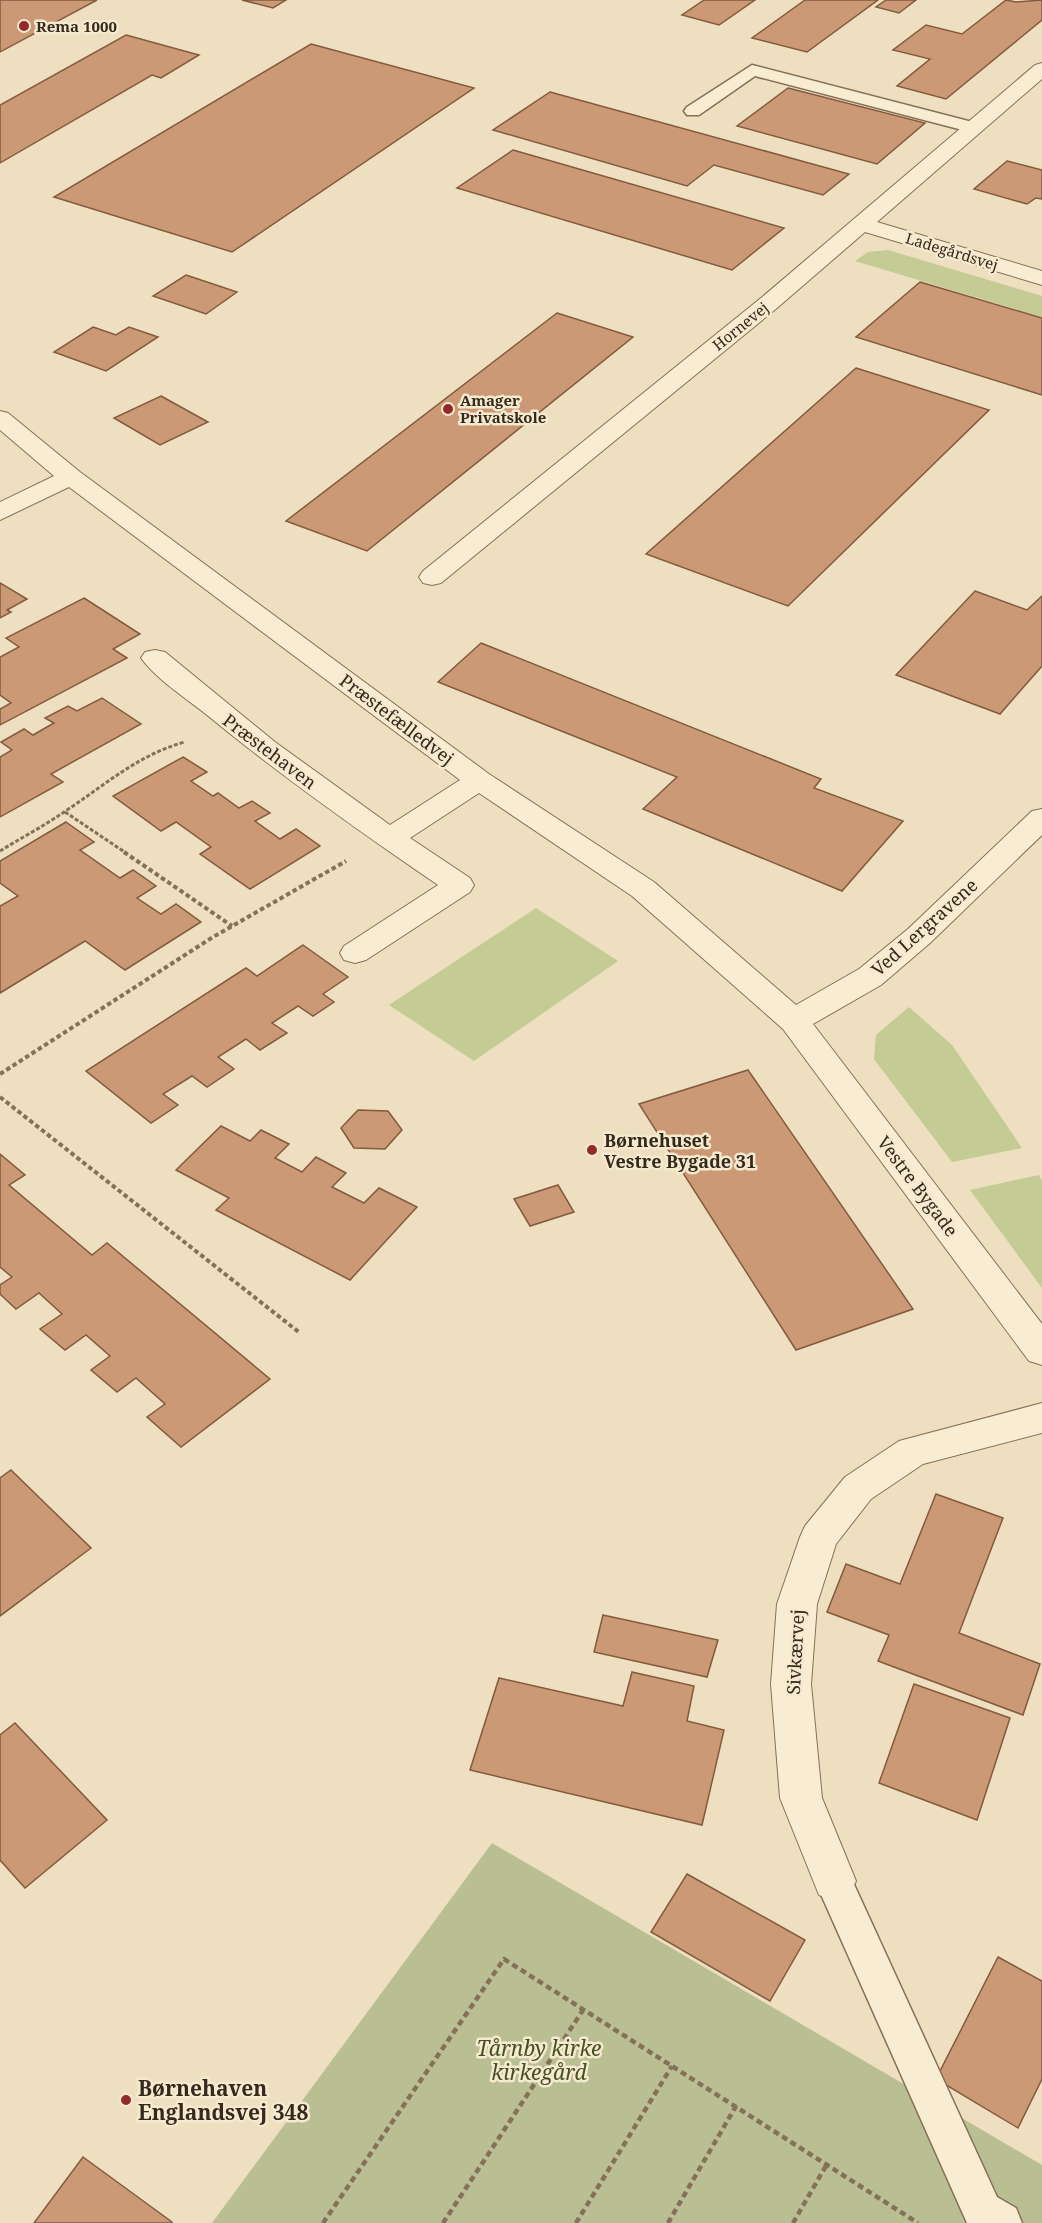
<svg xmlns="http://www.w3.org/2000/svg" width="1042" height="2223" viewBox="0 0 1042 2223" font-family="'Noto Serif',serif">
<rect width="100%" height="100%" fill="#eddfbf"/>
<g fill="#c4cb94">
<path d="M888,250L1042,296V317L855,261L868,252Z"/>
<path d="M536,908L618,961L474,1061L389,1005Z"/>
<path d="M909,1007L952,1045L1022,1148L952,1162L874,1059L876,1035Z"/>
<path d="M1039,1175L1042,1181V1288L970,1190Z"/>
</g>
<path fill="#babf93" d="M492,1843L1042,2165V2223H212Z"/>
<g fill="#cb9975" stroke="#845a3e" stroke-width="1.5">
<path d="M0,0H97L0,52Z"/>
<path d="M242,0H286L273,8Z"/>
<path d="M704,0H755L719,25L682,15Z"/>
<path d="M805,0H878L807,52L752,38Z"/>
<path d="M886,0H916L899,13L876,7Z"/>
<path d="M1006,0L1016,2L1042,0V20L946,99L897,86L930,59L893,50L926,25L962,34Z"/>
<path d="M126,35L199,55L161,78L152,75L0,163V105Z"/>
<path d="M311,44L474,88L232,252L54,197Z"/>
<path d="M788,88L925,123L877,164L737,126Z"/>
<path d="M550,92L849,174L823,195L714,165L687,186L493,130Z"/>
<path d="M513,150L784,228L732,270L457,188Z"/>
<path d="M1007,161L1042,170V199L1036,198L1027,204L974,189Z"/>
<path d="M186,275L237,292L206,314L153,296Z"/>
<path d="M920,282L1042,318V395L856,337Z"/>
<path d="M557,313L633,337L367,551L286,521Z"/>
<path d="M93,327L116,335L129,327L158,337L106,371L54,352Z"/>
<path d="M856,368L989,410L788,606L646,554Z"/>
<path d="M161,396L208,422L160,445L114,418Z"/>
<path d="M0,583L27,599L7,610L11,612L0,618Z"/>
<path d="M975,591L1027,610L1042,596V666L1000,714L896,675Z"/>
<path d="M84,598L140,634L113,649L127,658L0,725V709L11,703L0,695V657L19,647L6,638Z"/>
<path d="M481,643L821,779L814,788L903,821L842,891L643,809L677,777L438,682Z"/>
<path d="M102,698L141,724L51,774L63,782L0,817V757L12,750L1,742L24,729L33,735L54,723L45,718L68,706L77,711Z"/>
<path d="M183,757L207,772L191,781L213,796L218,793L239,808L252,801L270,813L255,821L280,839L296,829L320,846L250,889L200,854L211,847L176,822L161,831L113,796Z"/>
<path d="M66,822L94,842L80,850L120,878L133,870L156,886L137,898L161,914L176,904L201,922L125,970L85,941L0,993V906L18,896L0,883V861Z"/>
<path d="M303,945L348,977L323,994L334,1002L313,1016L298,1006L272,1023L287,1033L260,1050L246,1039L218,1057L234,1069L207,1087L192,1076L163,1094L178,1105L151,1123L86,1071L246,968L257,976Z"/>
<path d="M748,1070L913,1309L796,1350L639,1104Z"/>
<path d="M358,1110L388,1111L402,1130L385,1149L354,1148L341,1128Z"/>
<path d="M221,1126L250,1141L261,1130L289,1144L275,1158L302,1172L316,1157L346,1173L332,1187L364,1203L379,1188L417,1207L350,1280L216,1210L229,1198L176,1170Z"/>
<path d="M0,1154L25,1175L9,1185L92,1255L107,1243L270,1379L181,1447L147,1417L165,1404L136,1378L117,1392L91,1370L110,1356L86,1335L65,1350L40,1329L62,1314L39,1293L16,1309L0,1294V1285L12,1277L0,1267Z"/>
<path d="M558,1185L574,1212L530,1226L514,1199Z"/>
<path d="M11,1470L91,1548L0,1616V1478Z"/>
<path d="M936,1494L1003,1518L959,1633L1040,1664L1023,1715L878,1661L889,1635L827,1612L846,1564L900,1584Z"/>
<path d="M603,1615L718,1640L707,1677L594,1652Z"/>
<path d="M632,1672L694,1686L687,1721L724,1730L702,1825L470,1770L499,1678L623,1706Z"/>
<path d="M914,1684L1010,1718L977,1820L879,1783Z"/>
<path d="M15,1723L107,1820L25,1888L0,1860V1735Z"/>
<path d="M687,1874L805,1940L770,2001L651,1932Z"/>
<path d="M998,1957L1042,1981V2079L1018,2128L936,2079Z"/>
<path d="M83,2157L172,2222L171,2223H34Z"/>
</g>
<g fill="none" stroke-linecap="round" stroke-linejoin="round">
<g stroke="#857058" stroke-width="3">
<g id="lane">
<path d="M752,65L980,124L983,128L974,133L755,76L699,115H687L684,111L687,107Z"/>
<path d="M834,1864L847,1869L997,2197L1016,2208L1022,2223H967L815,1881L821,1869Z"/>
</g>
</g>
<g stroke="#857058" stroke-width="2">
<g id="street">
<path d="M1042,63V79L877,222L1042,271V285L865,232L777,308L441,583L432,585L423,583L419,577L423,571L761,298L1035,65Z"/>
<path d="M0,411L8,413L80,472L489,774L654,882L796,1005L859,969L908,929L1032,811L1042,809V835L930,943L881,985L813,1024L1042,1324V1365L1029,1361L783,1029L632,896L479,793L410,838L470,878L474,885L470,892L366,960L355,963L344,960L340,953L344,946L438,885C359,831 281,776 207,715C186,698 157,680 141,658L145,652L155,650L165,652L275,742L390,825L460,780L69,487L0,520V502L54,476L0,430Z"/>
<path d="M1042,1403V1433L923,1464L871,1499L836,1544L817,1604L811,1684L822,1798L856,1881L849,1895L834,1901L819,1895L780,1798L771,1684L777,1604L800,1537L805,1526L845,1477L899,1441Z"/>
</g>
</g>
<g stroke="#857058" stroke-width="3" stroke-dasharray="4 2" stroke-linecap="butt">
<path d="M65,812L126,853"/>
<path d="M0,851C21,838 44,826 64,812C104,786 137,755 185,742"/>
</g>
<g stroke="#857058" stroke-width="4" stroke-dasharray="4.5 3" stroke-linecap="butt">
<path d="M124,852L232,926"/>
<path d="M0,1074L213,937L346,861"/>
<path d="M0,1097L300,1333"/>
</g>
<g stroke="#857058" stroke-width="4.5" stroke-dasharray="6 4" stroke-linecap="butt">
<path d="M323,2223L504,1959L918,2223"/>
<path d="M443,2223L583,2010"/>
<path d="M576,2223L672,2066"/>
<path d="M668,2223L736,2106"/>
<path d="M793,2223L827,2164"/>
</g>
<use href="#lane" fill="#f8edd2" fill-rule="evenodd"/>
<use href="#street" fill="#f8edd2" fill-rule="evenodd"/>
</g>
<g fill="#942929" stroke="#f5eacf" stroke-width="2">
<circle cx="24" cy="26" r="6"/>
<circle cx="448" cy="409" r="6"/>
<circle cx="592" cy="1150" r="6"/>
<circle cx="126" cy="2100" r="6"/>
</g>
<g text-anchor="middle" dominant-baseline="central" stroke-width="5" stroke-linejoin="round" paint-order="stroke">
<g font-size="15" font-weight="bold" fill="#35281c" stroke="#f5eacf" text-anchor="start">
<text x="36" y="26">Rema 1000</text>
<text x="460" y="400">Amager<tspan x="460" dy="17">Privatskole</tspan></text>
</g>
<g font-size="15" fill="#35281c" stroke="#f5eacf">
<text transform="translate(952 251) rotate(17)">Ladegårdsvej</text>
<text transform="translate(740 326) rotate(-39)">Hornevej</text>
</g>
<g font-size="18" fill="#35281c" stroke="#f5eacf">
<text transform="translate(397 719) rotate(37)">Præstefælledvej</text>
<text transform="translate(270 751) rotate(37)">Præstehaven</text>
<text transform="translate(924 927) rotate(-42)">Ved Lergravene</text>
<text transform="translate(918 1186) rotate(53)">Vestre Bygade</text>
<text transform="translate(795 1652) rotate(-87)">Sivkærvej</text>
</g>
<g font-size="18" font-weight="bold" fill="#35281c" stroke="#f5eacf" text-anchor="start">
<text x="604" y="1140">Børnehuset<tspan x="604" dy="21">Vestre Bygade 31</tspan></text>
</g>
<g font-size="21" font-style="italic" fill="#465123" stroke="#f5eacf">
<text x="539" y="2048">Tårnby kirke<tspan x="539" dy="24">kirkegård</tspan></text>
</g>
<g font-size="21" font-weight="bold" fill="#35281c" stroke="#f5eacf" text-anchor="start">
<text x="138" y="2088">Børnehaven<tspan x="138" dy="24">Englandsvej 348</tspan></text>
</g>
</g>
</svg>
